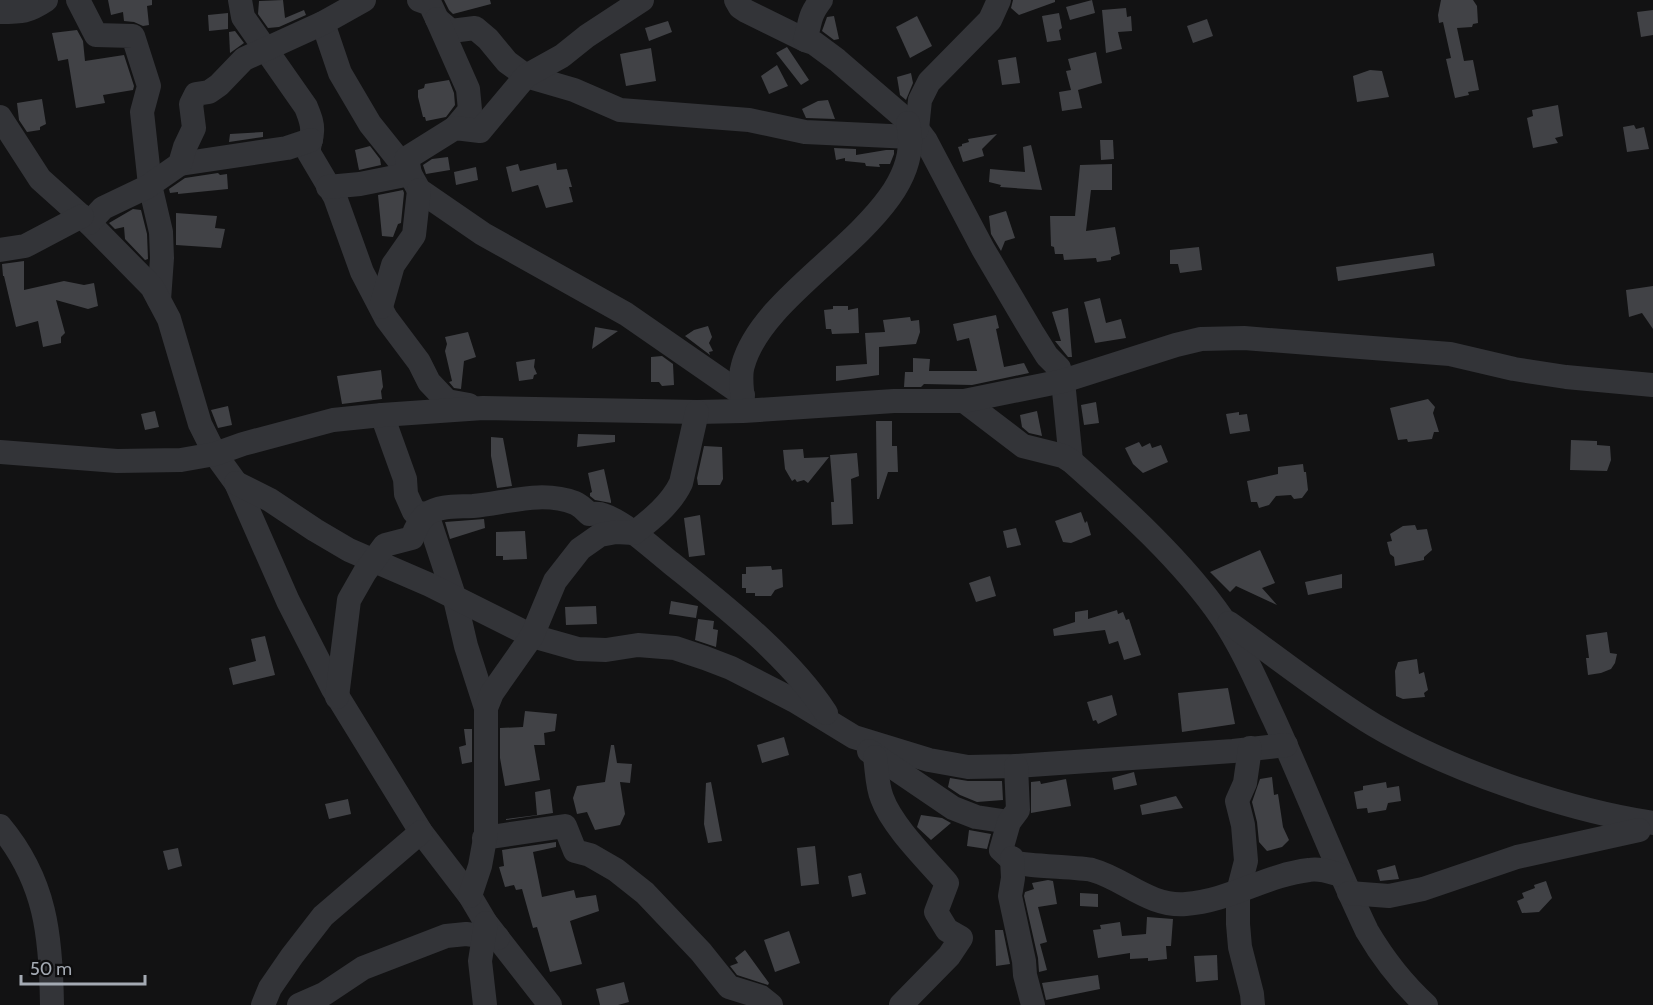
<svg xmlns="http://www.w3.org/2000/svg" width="1653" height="1005" viewBox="0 0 1653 1005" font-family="Cabin,sans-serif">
<rect width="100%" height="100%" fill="#121213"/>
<g fill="#414246">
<path d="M108,0H152V5L147,6L149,25L143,26L134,22L124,21L123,12L111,15Z"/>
<path d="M283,0L285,18L304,10L306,15L279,27L268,28L258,14L259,1Z"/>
<path d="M444,0H490L491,4L453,14L449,10Z"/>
<path d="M1013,0H1055V2L1019,15L1011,8Z"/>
<path d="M1092,0L1095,13L1070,20L1066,7Z"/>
<path d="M1441,0H1473L1477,6L1478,23L1473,24L1472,27L1457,28L1464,61L1473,60L1479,90L1468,92L1469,95L1455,98L1446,59L1451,58L1443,22L1439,23L1438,15Z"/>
<path d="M1126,8L1127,17L1131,16L1132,31L1118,32L1122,49L1106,53L1102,10Z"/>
<path d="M1653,10V35L1641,37L1637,12Z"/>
<path d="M228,13V29L209,31L208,15Z"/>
<path d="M1059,13L1062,28L1059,30L1061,40L1047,42L1042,16Z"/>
<path d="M834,16L839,39L834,40L822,31L827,17Z"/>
<path d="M917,16L932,46L910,58L896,27Z"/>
<path d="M1207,19L1213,36L1193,43L1187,26Z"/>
<path d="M668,21L672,32L649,41L645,28Z"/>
<path d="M77,30L83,41L85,61L124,55L134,86L133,90L103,95L105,103L76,108L68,59L58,61L52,33Z"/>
<path d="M235,31L244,43L230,53L229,32Z"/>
<path d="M787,47L809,80L801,85L776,53Z"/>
<path d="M651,48L656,81L626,86L620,54Z"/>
<path d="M1096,52L1102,83L1078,90L1082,108L1062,111L1059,92L1071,90L1066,71L1071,70L1068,59Z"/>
<path d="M1016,57L1020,83L1002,85L998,60Z"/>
<path d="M777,65L788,86L769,94L761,76Z"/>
<path d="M1370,70L1382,71L1389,97L1357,102L1353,76Z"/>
<path d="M911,73L913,83L906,100L900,95L897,77Z"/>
<path d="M449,80L454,93L455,105L446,117L426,121L425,117H423L418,97V90L424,88L425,84Z"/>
<path d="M42,99L46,124L40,127V130L27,132L19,120L17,103Z"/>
<path d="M828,100L835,119L806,118L802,109L818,101Z"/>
<path d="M1558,105L1563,136L1555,138L1558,143L1533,148L1527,118L1533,116L1532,110Z"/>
<path d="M1634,125L1636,129L1644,127L1649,149L1627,152L1623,127Z"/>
<path d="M263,132V137L229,142L230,134Z"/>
<path d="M997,134L982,149L984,156L963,162L958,147L962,146V144L969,142L968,139Z"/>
<path d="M1100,140H1113L1114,159L1101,160Z"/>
<path d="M1031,145L1042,190L1000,187L1001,185L989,182L990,169L1025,172L1023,147Z"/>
<path d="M370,146L380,159L381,165L359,170L355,150Z"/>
<path d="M834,148L856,149V155L886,150H894V154L890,164H879L880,167L866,166L865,163L845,161V158L836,160Z"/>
<path d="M448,157L450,170L426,174L423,165L432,159Z"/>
<path d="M556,163L557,170L567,169L572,187H569L573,202L546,208L538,185L512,192L506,167L518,164L520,171Z"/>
<path d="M1112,164V190H1091L1086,231L1115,227L1120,254L1111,257V260L1097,262L1096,258L1064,260L1063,254H1055L1054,247L1051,246L1050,216H1075L1080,165Z"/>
<path d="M476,167L478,180L456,185L454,172Z"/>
<path d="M218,173L220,175L227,174L228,189L178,194V192L170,193L169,189L185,178Z"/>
<path d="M403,190L404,193L401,223L398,224L393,237L382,236L378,195Z"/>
<path d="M133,209L141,210L147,234L148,259L145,260L125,239L124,227L115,229L109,223Z"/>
<path d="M1006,211L1015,238L1005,241L1001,251L991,234L989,216Z"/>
<path d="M176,213L217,216L215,228L225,229L221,248L176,245Z"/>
<path d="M1199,247L1202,270L1180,273L1178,264H1170V250Z"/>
<path d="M1433,253L1435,266L1338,281L1336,267Z"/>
<path d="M24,261V290L64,281L84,285L94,283L98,306L88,309L56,300L65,333L61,337V343L43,347L38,321L16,327L4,276H3L2,264Z"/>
<path d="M1653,286V329L1642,313L1629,317L1626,290Z"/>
<path d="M1100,298L1106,323L1121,319L1126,338L1095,343L1084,302Z"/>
<path d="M833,306H848V310L858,308L859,333L832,334L831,329H826L824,310L833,309Z"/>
<path d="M1068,308L1072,357H1068L1055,341H1061L1052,312Z"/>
<path d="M996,315L999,328L996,329L1004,367L1024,363L1029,373L972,385L924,384L921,387H904L905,372H913V358L930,359L929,371H977L969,338L957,341L953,324Z"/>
<path d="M910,317L911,321L919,320L920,332L916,344L879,347V375L836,381V366L867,364L865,333L885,332L883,320Z"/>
<path d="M708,326L712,337L709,343L713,351L709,352L710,355L685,336L694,330Z"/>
<path d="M595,327L618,331L592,349Z"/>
<path d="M468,332L476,357L464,361L461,389L454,388L449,382L452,381L445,351L447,344L445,337Z"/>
<path d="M662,356L673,364L674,385L662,386L659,382H651V357Z"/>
<path d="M535,359L534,367L537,374L534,375L533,379L519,381L516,362Z"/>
<path d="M381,370L383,387L381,391L382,399L342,404L337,376Z"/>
<path d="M1428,399L1435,407L1433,413L1439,432H1434L1432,439L1408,442L1407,439L1398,440L1390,408Z"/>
<path d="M1096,402L1099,423L1084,425L1081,405Z"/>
<path d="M228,406L232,425L218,428L211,410Z"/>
<path d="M155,411L159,427L145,430L141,414Z"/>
<path d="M1037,411L1042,436L1029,433L1022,427L1020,415Z"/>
<path d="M1239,412V415L1247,414L1250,431L1230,434L1226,414Z"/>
<path d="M876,421H892V446H897L898,472H888L879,499H877Z"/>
<path d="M578,434L615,435V442L577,447Z"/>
<path d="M491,437L503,438L512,486L497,488L491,456Z"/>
<path d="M1571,440L1597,441V445L1610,446L1611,460L1607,471L1570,470Z"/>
<path d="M1139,442L1142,447L1150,443L1152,448L1161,445L1168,462L1143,473L1133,464L1125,448Z"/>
<path d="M704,446L722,447L723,479L720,485H698L697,478Z"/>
<path d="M803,449L804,458L829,457L808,483L804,480L797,482L795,479L792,481L785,469L783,450Z"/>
<path d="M857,453L859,476L851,479L853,524L832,525L831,502H834L830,455Z"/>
<path d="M1303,464L1304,472H1306L1308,490L1302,498L1294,499L1291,495L1276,496L1269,505L1259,508L1257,502H1251L1247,481L1278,474V467Z"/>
<path d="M604,469L611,501V503L595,500L590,496V493L592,492L588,473Z"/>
<path d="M1081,512L1085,523L1087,521L1091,535L1071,543L1063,542L1055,521Z"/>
<path d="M700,515L705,555L689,557L684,518Z"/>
<path d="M484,519L485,528L450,539L445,522Z"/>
<path d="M1415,525L1417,530L1427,529L1432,550L1424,557V560L1395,566L1394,557L1390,554L1387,542L1392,541L1390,534L1403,526Z"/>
<path d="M1016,528L1021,545L1007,548L1003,531Z"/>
<path d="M525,531L527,559L503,560V556H496V532Z"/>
<path d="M1260,550L1275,583L1262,588L1277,605L1236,586L1230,592L1210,572Z"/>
<path d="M771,566L772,570L782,569L783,587L775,590L771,596H755V593H746V588H742V574H746V567Z"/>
<path d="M1342,574V588L1308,595L1305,582Z"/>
<path d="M990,576L996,596L976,602L969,583Z"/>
<path d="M671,601L698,606L696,618L669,614Z"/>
<path d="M596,606L597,624L566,625L565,607Z"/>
<path d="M1088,610V619L1117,610L1118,614L1123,612L1126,620L1129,619L1141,655L1124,660L1118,641L1109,644L1105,630L1054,636L1053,629L1075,622V612Z"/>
<path d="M698,619L714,621L713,629L718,630L716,647L695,640Z"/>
<path d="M1607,632L1610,653L1617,654L1615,663L1611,669L1601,673L1588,675L1586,658H1589L1586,635Z"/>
<path d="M265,636L275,675L233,685L229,668L256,661L251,639Z"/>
<path d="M1417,659L1419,674L1424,672L1428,690L1424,693L1425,697L1403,699L1396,696L1395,671L1398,662Z"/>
<path d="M1228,688L1235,724L1182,732L1178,693Z"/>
<path d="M1112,695L1117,715L1098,724L1096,720L1093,721L1087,702Z"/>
<path d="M525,711L557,714L555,731L544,733L545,745H534L540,780L505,786L500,758V728L523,727Z"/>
<path d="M464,729H472V762L462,764L459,747L466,745Z"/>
<path d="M784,737L789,755L762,763L757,745Z"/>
<path d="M611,745H614L617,763L632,764L630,783L620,782L625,814L620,825L595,830L587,812L577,814L573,798L577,786L605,782Z"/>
<path d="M1134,772L1137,785L1114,790L1112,778Z"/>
<path d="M1272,777L1274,795L1278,794L1283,827L1289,840L1282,847L1267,851L1259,842L1257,822L1252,802L1260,779Z"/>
<path d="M950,778L968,781H1002L1003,800L977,802L960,795L948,787Z"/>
<path d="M1066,779L1071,806L1031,813V782L1040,781L1041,784Z"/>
<path d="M711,782L722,841L708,843L704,824L706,783Z"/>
<path d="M1386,782L1387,788L1399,786L1401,801L1388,803L1386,810L1368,813L1367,808L1357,809L1354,792L1363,790V786Z"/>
<path d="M550,789L553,813L506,820V819L537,815L535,792Z"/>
<path d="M1176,796L1183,808L1142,815L1140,805Z"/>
<path d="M348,799L351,814L329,819L325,804Z"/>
<path d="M921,815L942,818L951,823L931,840L917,827Z"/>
<path d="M969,830L991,834L987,849L967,846Z"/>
<path d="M556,842V847L533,852L542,897L574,890L576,898L596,895L599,911L570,921L582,964L550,972L537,927L533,928L522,889L516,890L514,885L505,887L499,867L504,866L502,850Z"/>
<path d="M815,846L819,884L801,886L797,848Z"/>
<path d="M178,848L182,866L168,870L163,851Z"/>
<path d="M1395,865L1399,879L1380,881L1377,870Z"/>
<path d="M861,873L866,894L852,897L848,876Z"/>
<path d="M1048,880L1053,881L1057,904L1038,907L1047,942L1040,944L1047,970L1039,972L1038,958L1024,896L1025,892L1034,889L1032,883Z"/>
<path d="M1546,881L1552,898L1539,912L1522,913L1517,901L1524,898L1522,893L1535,888L1534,885Z"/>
<path d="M1080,893L1098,894V907L1080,906Z"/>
<path d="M1147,917L1173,919L1171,946H1166L1167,959L1148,961V958L1130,959V953L1098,958L1093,930L1101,929L1100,925L1120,922L1122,936L1146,934Z"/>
<path d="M995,930H1003L1010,964L996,966Z"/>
<path d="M789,931L800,963L775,972L764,940Z"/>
<path d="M745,950L769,983L768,985L737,975L730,966L738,963L735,958Z"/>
<path d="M1217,955L1218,980L1196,982L1194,956Z"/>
<path d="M1098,975L1100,989L1046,1000L1042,983Z"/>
<path d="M624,982L629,1002L618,1005H600L596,989Z"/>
</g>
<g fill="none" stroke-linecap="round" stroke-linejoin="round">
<g stroke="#333438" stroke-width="24">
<path d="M78,0L96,35L133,36L149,86L142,112L150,185L161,232L162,258L159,300"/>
<path d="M240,0L243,17L306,107C309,115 313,123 312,132C312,140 308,145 309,153L335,197L362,272L386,318L419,362L429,382L447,401L469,405"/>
<path d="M419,0L430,4L437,19L451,31L475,28L488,39L507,62L526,76L574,90L620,110L749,120L805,132L911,137"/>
<path d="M736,0L740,7L746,11L805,40"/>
<path d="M821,0C808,17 811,22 805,40L814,43L837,60L917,129L926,141L983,249L1032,332L1047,356L1059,368L1063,381L1071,461"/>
<path d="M0,12C22,12 28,12 46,0"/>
<path d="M437,19L468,89L470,110L455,128"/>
<path d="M323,23L340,73L370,124L410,174L419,190L483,234L626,314L743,395"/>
<path d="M0,117L40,179L89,223L152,287L169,319L200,424L215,454L236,483L288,601L333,689L421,832L470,896L486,923L550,1005"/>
<path d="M917,129L920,100L929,82L990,20L999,0"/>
<path d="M180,164L287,148L311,140"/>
<path d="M328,187L360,184L410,174L407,158L455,128L480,131L526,76L562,56L587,36L642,0"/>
<path d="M89,223L103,208L147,187L180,164L185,147L194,128L191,104L196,94L209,92L219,85L244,59L323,23L364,0"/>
<path d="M0,250L25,246L82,216"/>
<path d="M381,307L393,265L414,235L419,190"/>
<path d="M964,401L1023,446L1063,456L1071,461C1123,507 1183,561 1222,618C1243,649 1258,685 1274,719C1306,789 1334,862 1367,931C1384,960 1402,983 1426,1005"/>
<path d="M743,406C743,393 739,377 743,365C767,279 931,217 908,123"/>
<path d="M382,415L405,479L406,494L414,512L427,514L455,599L466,646L486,708"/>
<path d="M0,452L117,461L181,460L215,454L243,444L333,420L382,415L483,408L697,412L743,411L894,401H964L1063,381L1176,345L1201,339L1244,338L1450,354L1514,369L1566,377L1653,385"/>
<path d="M236,483L270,500L315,530L349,550L430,585L532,636L578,649L606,650L638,645L675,648L705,658L731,668L795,701L854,737L929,760L968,767L1016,766L1233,751L1286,745"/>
<path d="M1229,623C1277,657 1324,695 1374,725C1450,770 1566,810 1653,823"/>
<path d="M337,697L349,600L365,572L385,545L412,538C415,530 420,519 427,514C440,505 458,507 473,506C506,503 542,490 575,503C580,505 585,510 589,514C594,514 599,513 603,515C625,522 652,548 671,563C723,605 789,656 826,713"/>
<path d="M1250,748L1245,783L1237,801L1243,825L1246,861L1238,892V924L1240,947L1252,994L1253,1005"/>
<path d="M869,751L953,808L976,817L1009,822"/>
<path d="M875,757C877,770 877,786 882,798C892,826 927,860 947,883L936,912L947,930L961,938L949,956L901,1005"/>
<path d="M1016,766L1018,810L1009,822L1001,850C1006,854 1010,859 1015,862C1020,866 1079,867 1092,870C1125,879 1149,907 1186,904C1229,901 1266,875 1309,870C1320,868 1330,872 1341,875"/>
<path d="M0,826C46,881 51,936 52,1005"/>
<path d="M484,838L565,826L575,851L590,855L616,870L645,893L701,952L729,987L761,997L771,1005"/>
<path d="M1012,858L1013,878L1010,896L1024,961L1025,975L1033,1005"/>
<path d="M1349,893L1389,896L1423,889L1517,857L1639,830"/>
<path d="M470,896L480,866L486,833V708L492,693L532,636L555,581L580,549L600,535L616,532L634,533C652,519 671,504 681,483L697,412"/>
<path d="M263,1005L270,988L292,956L323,916L421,832"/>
<path d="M299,1005L324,994L363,968L446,936L466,934L498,938"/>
<path d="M485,1005L480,961L486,923"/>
</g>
</g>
<path d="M21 975v9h124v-9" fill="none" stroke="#a4aab3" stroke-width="3"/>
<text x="30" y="975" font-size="18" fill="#a4aab3" stroke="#0d0d0e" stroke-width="4.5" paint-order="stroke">50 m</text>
</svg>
